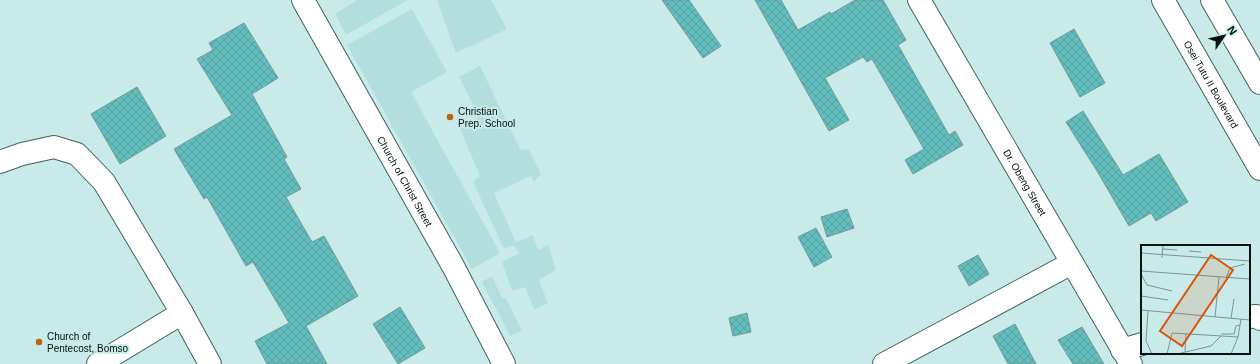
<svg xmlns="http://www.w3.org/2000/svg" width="1260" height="364" viewBox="0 0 1260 364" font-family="Arial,sans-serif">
<defs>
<pattern id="building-cross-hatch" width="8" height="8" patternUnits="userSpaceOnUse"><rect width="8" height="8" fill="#61bebd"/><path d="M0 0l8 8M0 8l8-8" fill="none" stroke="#53a2a1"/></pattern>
</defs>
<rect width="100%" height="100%" fill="#c8ebea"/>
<g fill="#b2dfde">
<path d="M357,0H408L346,35L335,14Z"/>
<path d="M437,0H491L507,29L456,53Z"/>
<path d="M412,9L447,72L411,92L500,253L472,269L347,45Z"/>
<path d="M480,66L520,149L529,150L541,174L534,182L531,176L494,193L516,242L533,235L538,250L548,245L556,270L539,280L548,303L534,310L525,287L512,291L502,262L519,253L513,245L504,249L473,182L480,176L460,129L479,117L459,77Z"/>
<path d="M492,276L502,298H506L522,331L510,336L482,282Z"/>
</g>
<g fill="url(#building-cross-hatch)" stroke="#779898">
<path d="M662,0H689L721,46L703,58Z"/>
<path d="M755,0H781L798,30L830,12L831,14L855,0H883L906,40L898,45L949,135L955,131L963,145L913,174L905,160L924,149L872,59L867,62L863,57L825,78L849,120L829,131Z"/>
<path d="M244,23L278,78L252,94L287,157L284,159L301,189L286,197L312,242L324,236L358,296L306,326L327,364H267L255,341L289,323L253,262L246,266L207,197L204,199L174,149L232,115L197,59L213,50L209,43Z"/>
<path d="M1074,29L1105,83L1080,97L1050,43Z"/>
<path d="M137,87L166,136L120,164L91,114Z"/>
<path d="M1083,111L1123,175L1159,154L1188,202L1156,221L1151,213L1129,226L1097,171L1066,122Z"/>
<path d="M847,209L854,228L827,237L821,217Z"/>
<path d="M816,228L832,257L814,267L798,237Z"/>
<path d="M978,255L989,274L969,286L958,266Z"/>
<path d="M400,307L425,348L398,364L373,324Z"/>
<path d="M747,313L751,332L733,336L729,318Z"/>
<path d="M1015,324L1036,364H1008L993,336Z"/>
<path d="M1082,327L1104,364H1073L1058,340Z"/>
</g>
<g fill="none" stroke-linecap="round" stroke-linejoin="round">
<g stroke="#416160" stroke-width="24">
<g id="minor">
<path id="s1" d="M303,0L453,266L504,364"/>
<path id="s2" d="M919,0L1131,364"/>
<path d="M0,162L22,154L54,147L77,154L104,182L182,313L210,364"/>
<path d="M1249,317L1256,316L1260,319"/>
<path d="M1122,350L1142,344"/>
<path d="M98,364L182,313"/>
<path d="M884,364L1072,263"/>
</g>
</g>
<g stroke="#416160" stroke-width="24">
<g id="highway">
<path id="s3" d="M1163,0L1260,169"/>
<path d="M1212,0L1260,83"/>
</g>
</g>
<use href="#minor" stroke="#fff" stroke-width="22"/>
<use href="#highway" stroke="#fff" stroke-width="22"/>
</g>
<g fill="#bd6308" stroke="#c8ebea" stroke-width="1.5">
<circle cx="450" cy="117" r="4"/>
<circle cx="39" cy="342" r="4"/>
</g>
<g text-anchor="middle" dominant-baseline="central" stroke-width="4" stroke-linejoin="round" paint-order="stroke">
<g font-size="10" fill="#051010" stroke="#c8ebea">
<text stroke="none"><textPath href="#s3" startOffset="97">Osei Tutu II Boulevard</textPath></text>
<text stroke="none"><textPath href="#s1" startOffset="208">Church of Christ Street</textPath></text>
<text stroke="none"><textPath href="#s2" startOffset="211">Dr. Obeng Street</textPath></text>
</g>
<g font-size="10" fill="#051010" stroke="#c8ebea" text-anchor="start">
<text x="458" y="111">Christian<tspan x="458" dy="12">Prep. School</tspan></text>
<text x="47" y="336">Church of<tspan x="47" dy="12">Pentecost, Bomso</tspan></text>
</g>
</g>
<g transform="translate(1141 245)">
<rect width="109" height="109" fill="#c8ebea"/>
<path fill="none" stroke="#7a9393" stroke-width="1" d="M22,4L36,5M48,6L60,7M0,8L109,16M21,13L22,0M0,26L109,34M0,29L6,40L31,46M85,33L89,23L104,19M0,51L27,55M0,65L109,75M7,66L5,96L11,109M74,72L78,32M90,73L93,54M80,89H93L95,81L99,80M44,107L45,88M26,109L31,88L97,92M36,109L70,101L80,91M90,109L97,92L100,74"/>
<path fill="#dd550c" fill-opacity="0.15" stroke="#dd550c" stroke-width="2" d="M70,10L92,25L41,101L19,86Z"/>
<rect width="109" height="109" fill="none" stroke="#051010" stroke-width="2"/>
</g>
<g transform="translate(1224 36) rotate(56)" stroke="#c8ebea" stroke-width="3" paint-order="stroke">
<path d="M0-3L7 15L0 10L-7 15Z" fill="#051010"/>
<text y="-6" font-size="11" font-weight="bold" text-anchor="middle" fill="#051010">N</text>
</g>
</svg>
